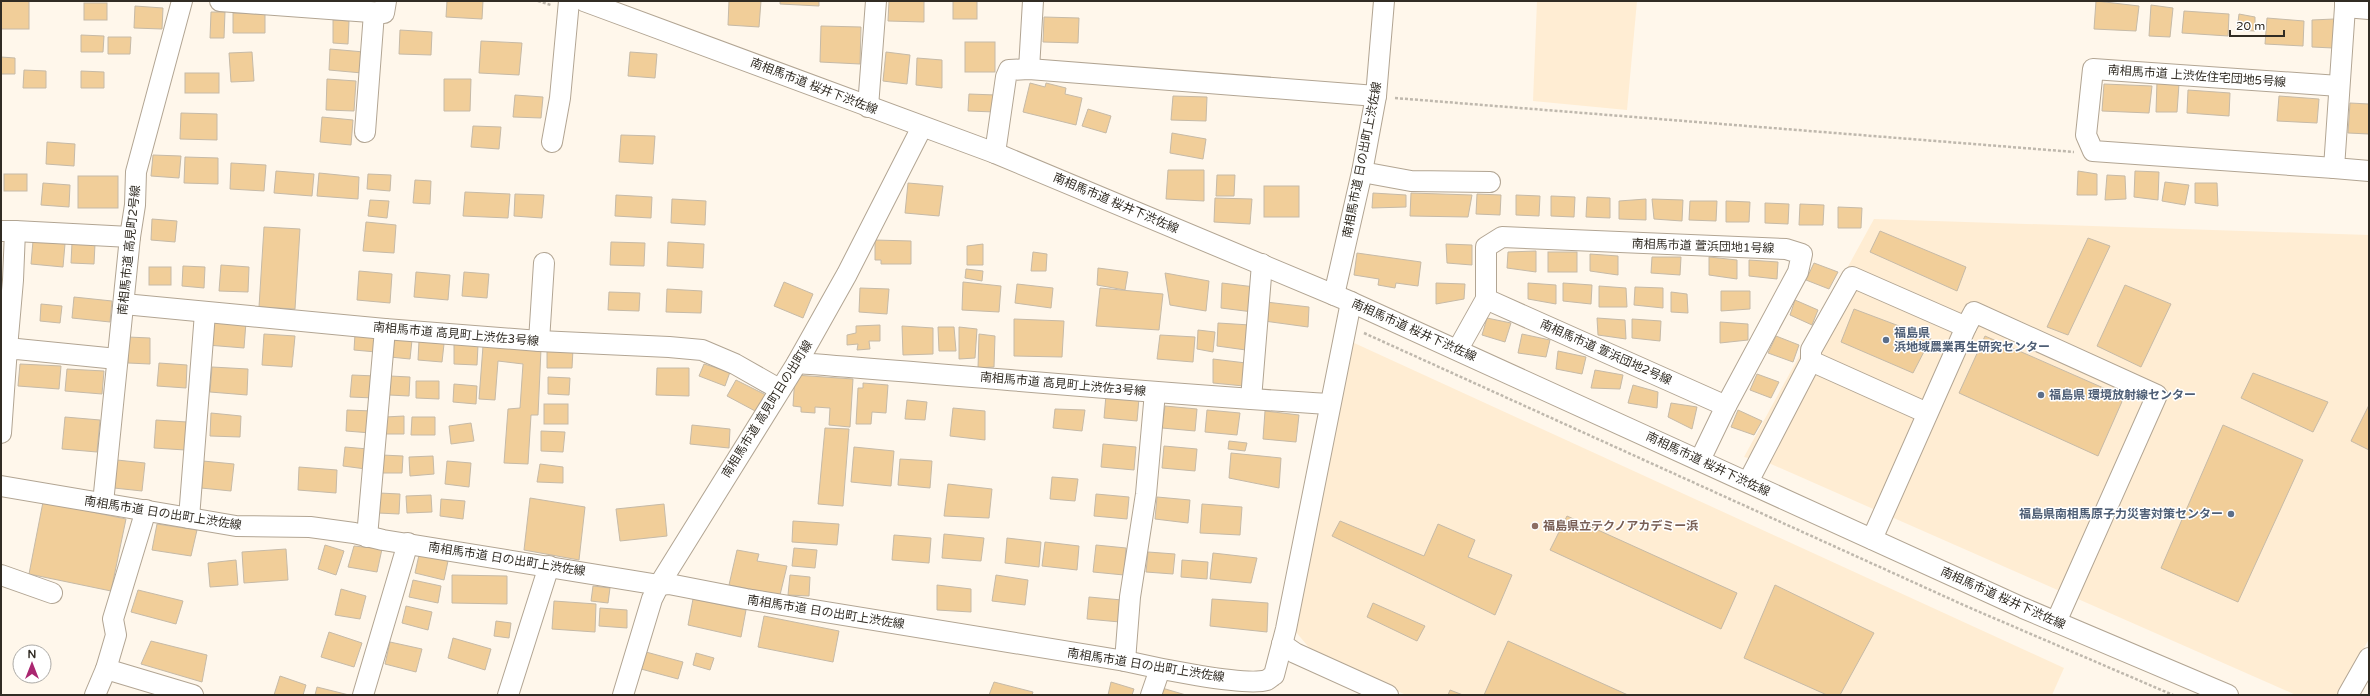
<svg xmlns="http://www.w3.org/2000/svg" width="2370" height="696" viewBox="0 0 2370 696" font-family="'Varela Round','Noto Sans JP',sans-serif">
<rect width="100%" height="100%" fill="#fff7eb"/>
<g fill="#ffedd3">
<path d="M1537,1H1637L1627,110L1533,101Z"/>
<path d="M1874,219L2369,235V639L2338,695H2296L1771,464L1744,457Z"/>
<path d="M1352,342L2064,668L2052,695H1406L1312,651L1295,631Z"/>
</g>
<g fill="#f1ce99" stroke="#c6baa7">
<rect x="1" y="1" width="28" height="28"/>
<path d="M447,1H483L482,19L446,17Z"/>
<path d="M729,1H761L759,27L728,25Z"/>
<path d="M780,1H819V6L780,4Z"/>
<path d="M889,1H924V22L888,21Z"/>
<rect x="953" y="1" width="24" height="18"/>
<path d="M2096,1L2139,6L2136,31L2094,29Z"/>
<rect x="84" y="3" width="23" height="17"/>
<path d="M2151,5L2173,8L2170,37L2149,36Z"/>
<path d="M135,6L163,8L162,29L134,28Z"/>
<path d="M2184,11L2229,14L2228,36L2182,33Z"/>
<path d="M211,12H225L224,38H210Z"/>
<path d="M233,13L265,14V33H233Z"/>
<path d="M2239,14L2255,17V31L2237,30Z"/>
<path d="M1044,17L1079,18L1078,43L1043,42Z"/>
<path d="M2267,18L2304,21L2303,46L2265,44Z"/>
<path d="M2334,19L2333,48L2312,47V20Z"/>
<path d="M333,20L349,21L348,44L333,43Z"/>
<path d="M821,26L861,27L860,64L820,62Z"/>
<path d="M400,30L432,32L431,55L399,54Z"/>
<path d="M81,35L104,36L103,52H81Z"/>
<path d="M108,37H131L130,54H108Z"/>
<path d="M481,41L522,43L519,75L479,73Z"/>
<rect x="965" y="42" width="30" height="30"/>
<path d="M330,49L364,52L362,73L329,70Z"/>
<path d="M252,52L254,81L231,82L229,53Z"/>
<path d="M630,52L657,54L655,78L628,76Z"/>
<path d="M886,52L910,55L907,84L883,81Z"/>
<path d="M1,57L15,58V74H1Z"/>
<path d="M917,58L942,60V88L916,85Z"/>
<path d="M24,70L46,71V88H23Z"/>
<path d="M81,71L104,72V88H81Z"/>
<rect x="185" y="73" width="34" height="20"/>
<path d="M327,79L356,81L354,111L326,110Z"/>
<path d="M444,79H471L470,111H444Z"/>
<path d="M2157,81L2179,84L2177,112H2156Z"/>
<path d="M1030,83L1045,87L1046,83L1066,88L1065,94L1082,98L1076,125L1023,112Z"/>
<path d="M2104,84L2152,86L2149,113L2102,111Z"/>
<path d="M2188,90L2230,93L2229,116L2187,113Z"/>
<path d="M969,94L996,95L995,112L968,111Z"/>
<path d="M515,95L543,97L541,118L513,117Z"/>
<path d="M1173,96L1207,97L1206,121L1171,120Z"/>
<path d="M2279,96L2319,99L2317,123L2277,121Z"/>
<path d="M2350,103L2369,104V134L2348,133Z"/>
<path d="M1088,109L1111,116L1106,133L1082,126Z"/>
<path d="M181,113L217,114V140L180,139Z"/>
<path d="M322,117L353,120L351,145L320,142Z"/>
<path d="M473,126L501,127L499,149L471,147Z"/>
<path d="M1172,133L1206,139L1203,159L1170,153Z"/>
<path d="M621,135L655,136L653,164L619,162Z"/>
<path d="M47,142L75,144L74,166L46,164Z"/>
<path d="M153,155L181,156L179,178L151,176Z"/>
<path d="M185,157L218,158V184L184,183Z"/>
<path d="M231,163L266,165L264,191L230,189Z"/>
<path d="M1168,170H1204V201L1166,199Z"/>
<path d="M276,171L314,174L312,196L274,193Z"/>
<path d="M2078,171L2097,174V195H2077Z"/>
<path d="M2135,171L2159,172L2158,200L2134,197Z"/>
<path d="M319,173L359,177L358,199L317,196Z"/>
<rect x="4" y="174" width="23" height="17"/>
<path d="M368,174L391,175L390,191L367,189Z"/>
<path d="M1217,175H1235L1234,196H1216Z"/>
<path d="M2107,175L2125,176L2126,199L2105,200Z"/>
<rect x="78" y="176" width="40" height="32"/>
<path d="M415,180L431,181L430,204L413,203Z"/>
<path d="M2165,182L2189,185L2185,205L2162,201Z"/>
<path d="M43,183L70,185L69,207L41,205Z"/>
<path d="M908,183L943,186L939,216L905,213Z"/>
<path d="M2195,183H2217L2218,206L2195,203Z"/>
<rect x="1264" y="186" width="35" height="31"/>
<path d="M465,192L510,194L508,218L463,216Z"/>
<path d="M1373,193L1406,195V207L1372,208Z"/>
<path d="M1411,193L1472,195L1468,217L1410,216Z"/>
<path d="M515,194L544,195L542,218L514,216Z"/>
<path d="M1477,194L1501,195L1500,215L1476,214Z"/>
<path d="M616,195L652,197L651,218L615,216Z"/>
<path d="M1516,195L1540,196L1539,216L1516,215Z"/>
<path d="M1551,196L1575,197L1574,217L1551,216Z"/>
<path d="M1587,197L1610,198V218L1586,217Z"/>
<path d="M1215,198L1252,199L1250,224L1214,222Z"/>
<path d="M672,199L706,201L705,225L671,223Z"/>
<path d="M1646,199V220L1619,219V201Z"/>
<path d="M1652,199L1683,200L1682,221L1654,219Z"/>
<path d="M370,200L389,201L387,218L368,216Z"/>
<path d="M1690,201H1717L1716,221L1689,220Z"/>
<path d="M1726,201L1750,202L1749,222H1726Z"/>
<path d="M1765,203L1789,204L1788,224L1765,223Z"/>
<path d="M1800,204L1824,205L1823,225H1799Z"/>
<path d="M1838,207L1862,208L1861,228H1838Z"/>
<path d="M152,219L177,221L175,242L151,240Z"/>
<path d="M366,222L396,225L394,253L363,251Z"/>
<path d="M264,227L300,229L295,309L259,307Z"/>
<path d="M1880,231L1966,267L1957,291L1870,252Z"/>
<path d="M2088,238L2110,246L2068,335L2047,327Z"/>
<path d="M875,240L911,241V264H881V260H875Z"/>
<path d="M33,241L65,244L63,267L31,264Z"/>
<path d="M611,242L645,243L644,266L610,265Z"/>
<path d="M668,242L704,244L703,268L667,266Z"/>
<path d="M72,243L95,244L94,264L71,263Z"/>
<path d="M983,244V265H967V246Z"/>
<path d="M1446,244L1472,245V265L1447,263Z"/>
<path d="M1536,251V272L1507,268L1508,252Z"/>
<path d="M1033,252L1047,254L1046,271H1031Z"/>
<rect x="1548" y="252" width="29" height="20"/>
<path d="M1357,253L1421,262L1418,286L1396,283L1395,288L1378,285L1379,279L1354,275Z"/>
<path d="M1590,254L1618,256V275L1590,271Z"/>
<path d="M1652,257H1681L1680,275L1651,273Z"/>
<path d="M1709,257L1737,260V279L1709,275Z"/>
<path d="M1749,260L1778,262L1777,279L1749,276Z"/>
<path d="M1814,263L1838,272L1829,289L1806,280Z"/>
<path d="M221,265L249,267L248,292L219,291Z"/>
<path d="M183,266L205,267L204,288L182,286Z"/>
<rect x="149" y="267" width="22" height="18"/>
<path d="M1098,268L1128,272L1125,290L1097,285Z"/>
<path d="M966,269L983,271L982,281L965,278Z"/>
<path d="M359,271L392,274L390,303L357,300Z"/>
<path d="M416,272L450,275L448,300L414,297Z"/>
<path d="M464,272L489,274L487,298L462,296Z"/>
<path d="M1165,273L1209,281L1206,311L1170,305Z"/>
<path d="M784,282L813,294L803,318L774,306Z"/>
<path d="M963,282L1001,286L999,312L962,310Z"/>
<path d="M1222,283L1255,287L1253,312L1221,308Z"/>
<path d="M1436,283L1465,284L1464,299L1436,304Z"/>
<path d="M1528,283L1556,285V304L1528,299Z"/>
<path d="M1563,283L1592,285L1591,304L1563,301Z"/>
<path d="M1017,284L1053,288L1051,308L1015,303Z"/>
<path d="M2125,285L2171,304L2141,367L2097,346Z"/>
<path d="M1599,286L1626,288L1627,307H1599Z"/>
<path d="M1635,287L1663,288V308L1634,305Z"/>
<path d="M860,288L889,289L887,314L859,312Z"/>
<path d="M1100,288L1163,294L1159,330L1096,326Z"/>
<path d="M667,289L702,291L701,313L666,312Z"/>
<path d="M1721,291H1750V309L1721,311Z"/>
<path d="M609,292L640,293L639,311L608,310Z"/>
<path d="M1671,292L1687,294L1688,313L1671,312Z"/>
<path d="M74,297L112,301L110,322L72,318Z"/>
<path d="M1795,300L1818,310L1812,325L1790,315Z"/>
<path d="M1266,302L1309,307L1308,327L1264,321Z"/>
<path d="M41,304L62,306L60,323L40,321Z"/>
<path d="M1854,309L1931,338L1913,373L1841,342Z"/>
<path d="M1487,318L1511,323L1505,342L1482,335Z"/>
<path d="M1597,318L1625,320L1626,339L1598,335Z"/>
<path d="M210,319L246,322L244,348L207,345Z"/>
<path d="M1014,319L1064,321L1062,357L1014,356Z"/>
<path d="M1632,319L1661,321L1660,341L1632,338Z"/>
<path d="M1720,322L1748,324V340L1720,343Z"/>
<path d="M1218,323L1250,325L1246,350L1217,346Z"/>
<path d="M880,325V341H869L870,349L857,350L858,344L847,345V335L856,333V326Z"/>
<path d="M902,326L933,328V354L903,355Z"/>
<path d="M938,327H954L956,351H939Z"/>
<path d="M959,327L977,329L975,358L959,359Z"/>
<path d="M1198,330L1215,332L1213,352L1197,349Z"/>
<path d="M264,334L295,336L292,367L262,365Z"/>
<path d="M355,334L377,336L376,352L354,350Z"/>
<path d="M979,334L995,336L994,367L978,368Z"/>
<path d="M1522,334L1550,340L1546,357L1518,353Z"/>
<path d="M1160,335L1195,337L1193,362L1157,359Z"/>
<path d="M1776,336L1799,345L1793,362L1768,353Z"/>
<path d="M1985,336L2124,397L2098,456L1959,393Z"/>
<path d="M128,337L150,338V364L128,363Z"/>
<path d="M392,339L412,340L410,359L390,357Z"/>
<path d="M419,341L444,344L442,362L418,360Z"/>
<path d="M454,344L478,345L477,365L454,364Z"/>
<path d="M483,346L541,349L538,415H531L528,464L504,463L508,409L520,408L523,364L498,361L495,400L479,399Z"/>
<path d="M547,349H573L572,368H547Z"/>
<path d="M1558,351L1586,357L1582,374L1556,369Z"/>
<path d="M1213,359L1246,363L1244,386L1213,383Z"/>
<path d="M159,363L187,365L186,388L157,386Z"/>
<path d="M20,364L61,366L59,389L18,386Z"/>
<path d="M704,364L730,372L725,386L699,376Z"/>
<path d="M212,367L248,369L247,395L210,392Z"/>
<path d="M657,368H689V396L656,395Z"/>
<path d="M67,369L104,371L102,394L65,391Z"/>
<path d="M1595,370L1623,375L1620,389L1591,388Z"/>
<path d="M2253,373L2328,402L2313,432L2241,398Z"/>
<path d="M1757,374L1779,382L1771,398L1750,390Z"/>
<path d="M352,375L376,376L374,398L350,397Z"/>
<path d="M795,375L853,379L850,427L829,425L830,408L815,407V413L801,412V407L793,406Z"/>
<path d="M390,376L410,377L409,396L389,395Z"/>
<path d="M548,377L570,378L569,395L548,394Z"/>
<path d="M736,380L766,395L757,412L727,396Z"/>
<path d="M416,381H439V399L416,398Z"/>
<path d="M863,383L888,385L886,413L872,412L871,424H856L858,388H863Z"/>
<path d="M454,384L477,386L476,404L453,402Z"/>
<path d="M1633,385L1658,392L1657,408L1628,403Z"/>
<path d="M1106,395L1139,398L1137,421L1104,418Z"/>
<path d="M907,400L927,402L925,420L905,419Z"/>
<path d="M1671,403L1697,407L1692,429L1668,417Z"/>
<rect x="544" y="404" width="24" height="20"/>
<path d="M2369,405V450L2351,441Z"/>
<path d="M1165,406L1197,409L1195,431L1162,428Z"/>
<path d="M953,408L985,411V440L950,436Z"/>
<path d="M1055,409L1085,410L1082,431L1053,428Z"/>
<path d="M347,410L372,411L371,433L346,431Z"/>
<path d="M1207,410L1240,413L1237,435L1205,432Z"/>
<path d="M1738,410L1762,421L1754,435L1731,427Z"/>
<path d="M1265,411L1299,415L1296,442L1263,439Z"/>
<path d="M211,413L241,416L240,437L210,436Z"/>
<path d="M404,416V434H385V417Z"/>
<path d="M65,417L100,420L97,452L62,449Z"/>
<path d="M412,417H435V435H411Z"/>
<path d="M156,420L187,422L185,450L154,448Z"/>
<path d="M471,423L474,441L451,444L449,426Z"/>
<path d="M692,425L730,429L729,448L690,444Z"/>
<path d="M2223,425L2303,460L2238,602L2161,568Z"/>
<path d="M825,428L849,429L843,506L818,504Z"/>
<path d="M541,431L565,432L563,452L541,451Z"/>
<path d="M1229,441L1247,443L1245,451L1228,449Z"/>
<path d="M1103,444L1136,447L1134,470L1101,467Z"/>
<path d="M1164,446L1197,449L1195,471L1162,468Z"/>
<path d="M345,447L368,449L366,469L343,466Z"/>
<path d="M854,447L894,451L891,486L851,482Z"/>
<path d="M1231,453L1281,458L1279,488L1229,478Z"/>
<path d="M382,455L403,456L402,473H382Z"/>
<path d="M433,456L434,474L410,476L409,457Z"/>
<path d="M900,459L932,461L930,488L898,485Z"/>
<path d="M117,460L145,463L142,491L114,488Z"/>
<path d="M203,461L234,464L231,491L201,488Z"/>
<path d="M447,461L471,463L469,487L445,484Z"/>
<path d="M540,464L563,467V483L537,482Z"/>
<path d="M299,467L337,470L336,493L298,490Z"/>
<path d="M1052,477L1078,479L1075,501L1050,499Z"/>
<path d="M948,484L992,489L989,518L944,516Z"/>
<path d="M379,493L400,494L399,514L378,513Z"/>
<path d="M1096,494L1129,497L1127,519L1094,516Z"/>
<path d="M431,495L432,512L407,513L406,496Z"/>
<path d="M1157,497L1190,500L1188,523L1155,519Z"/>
<path d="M530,498L585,507L579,560L524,550Z"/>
<path d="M441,499L465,501L463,519L440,516Z"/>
<path d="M43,502L126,519L111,591L29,574Z"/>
<path d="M664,504L667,536L620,541L616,509Z"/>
<path d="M1202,504L1242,507L1240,535L1200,533Z"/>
<path d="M1567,516L1737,593L1721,629L1550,550Z"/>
<path d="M793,521L839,524L837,545L792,542Z"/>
<path d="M1340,521L1424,556L1438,524L1475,540L1468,557L1512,575L1495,615L1332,536Z"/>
<path d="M157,524L197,530L191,556L152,550Z"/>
<path d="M944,534L984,538L981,561L942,558Z"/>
<path d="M894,535L931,538L929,563L892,560Z"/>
<path d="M1007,538L1041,542L1039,567L1005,563Z"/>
<path d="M1045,542L1079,546L1077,570L1042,566Z"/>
<path d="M325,545L344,551L336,575L318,569Z"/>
<path d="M1096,545L1126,548L1124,575L1093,572Z"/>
<path d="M354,546L382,549L377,572L348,567Z"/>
<path d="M794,548L817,550L815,568L792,566Z"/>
<path d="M286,549L288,580L244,583L242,552Z"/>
<path d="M737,550L759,554L757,561L787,566L780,595L729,585Z"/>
<path d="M1148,552L1175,554L1173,574L1146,572Z"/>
<path d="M1213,553L1257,558L1251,583L1210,579Z"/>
<path d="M419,555L448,561L444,580L415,573Z"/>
<path d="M236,560L238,585L210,587L208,563Z"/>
<path d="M1182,560L1208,562L1207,579L1181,577Z"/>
<path d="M452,575L507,576V604L452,603Z"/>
<path d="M790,575L810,577L809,596L788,595Z"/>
<path d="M996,575L1028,580L1025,605L992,601Z"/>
<path d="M413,580L441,586L438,603L409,597Z"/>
<path d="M937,585L971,589V612L937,610Z"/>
<path d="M1775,585L1874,633L1840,695H1827L1744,658Z"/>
<path d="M593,586L610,588L608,603L591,601Z"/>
<path d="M341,589L366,596L360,619L335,615Z"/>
<path d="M138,590L183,601L176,624L131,612Z"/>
<path d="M1089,597L1122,600L1120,622L1087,619Z"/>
<path d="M693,599L746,610L741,637L688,625Z"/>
<path d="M1212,599L1268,603L1267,632L1210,626Z"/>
<path d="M554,601L596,604L595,632L552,629Z"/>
<path d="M1373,603L1425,626L1417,641L1367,617Z"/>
<path d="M406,606L432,612L428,630L402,623Z"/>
<path d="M600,608L627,610V628L599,626Z"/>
<path d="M764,616L839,631L833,662L758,647Z"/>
<path d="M496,621L511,623L509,638L494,636Z"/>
<path d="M329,632L362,643L354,667L321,657Z"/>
<path d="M453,638L491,649L485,670L448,658Z"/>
<path d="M151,641L207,655L202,682L141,664Z"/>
<path d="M1508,641L1628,695H1484Z"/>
<path d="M390,642L422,649L416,672L385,664Z"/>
<path d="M646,652L683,662L678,679L641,669Z"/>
<path d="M696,653L714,658L710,670L693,665Z"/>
<path d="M280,676L306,685L303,695H274Z"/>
<path d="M994,682L1033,692L1032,695H989Z"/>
<path d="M1111,682L1134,689L1132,695H1108Z"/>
<path d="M317,687L349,695H315Z"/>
<path d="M1162,688L1186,695H1160Z"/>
<path d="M1450,690L1463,695H1448Z"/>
</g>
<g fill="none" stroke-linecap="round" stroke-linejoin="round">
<g stroke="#b2a593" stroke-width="22">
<g id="minor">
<path d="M220,1L384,13L386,1"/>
<path d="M584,1L995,153L1351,302L2023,608L2228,695"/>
<path d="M2345,1V7L2369,9"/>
<path d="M2345,7L2334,168L2369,171"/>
<path d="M1029,69L1033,1"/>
<path d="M868,107L876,1"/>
<path d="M365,132L374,13"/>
<path d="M552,142L560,98L569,1"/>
<path d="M995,153L1006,77L1009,70L1029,69L1376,96"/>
<path d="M2334,168L2093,151L2086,135L2093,69L2339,86"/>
<path d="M1362,172L1411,181L1490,182"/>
<path d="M1,231H15L13,280L7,348"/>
<path d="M15,231L130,237"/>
<path d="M1334,295L1362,172L1376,96L1384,1"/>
<path d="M1486,299L1726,406"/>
<path d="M124,304L385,329L539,341L669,347L702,350L735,364L779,389"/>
<path d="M539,341L544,263"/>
<path d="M1458,349L1486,299V247L1502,237L1786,249L1802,254L1798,272L1726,406L1700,460"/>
<path d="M1811,361L1927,413"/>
<path d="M797,363C975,376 1152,394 1330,404"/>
<path d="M1251,399L1262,264"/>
<path d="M1,433L7,348L117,359"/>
<path d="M1748,482L1811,361V350L1852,277L1966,327L1974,312L2157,395L2056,622"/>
<path d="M1,486L236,526L310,527L354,533L383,540L659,585L669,584L746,599L1125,661C1151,667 1245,687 1267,680C1269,679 1272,676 1274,675L1286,629L1351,302"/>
<path d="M103,503L130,237L135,205L136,172L182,1"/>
<path d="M189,518L205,313"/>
<path d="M367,537L385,329"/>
<path d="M1872,539L1966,327"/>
<path d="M1,575L52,593"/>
<path d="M1282,644L1295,653L1388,695"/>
<path d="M1125,661L1130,597L1146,494L1155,392"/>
<path d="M106,669L193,695"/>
<path d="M95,695L106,669L116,635L113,619L146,510"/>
<path d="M363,695L408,543"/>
<path d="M508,695L549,566"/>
<path d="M623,695L652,599L659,585L797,363L847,274L922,127"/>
<path d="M1151,695L1160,669"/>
<path d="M2348,695L2369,658"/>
</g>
</g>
<g stroke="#bfb8ad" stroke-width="2.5" stroke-dasharray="3 2" stroke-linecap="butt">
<path d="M538,1L551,5"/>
<path d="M1395,98L2074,152"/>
<path d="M1364,333L1968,607L2173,695"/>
</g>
<use href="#minor" stroke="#fff" stroke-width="20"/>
</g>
<g fill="#5c6f8a" stroke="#fff" stroke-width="1.5">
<circle cx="1886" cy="340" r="4"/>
<circle cx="2041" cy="395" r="4"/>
<circle cx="2231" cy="514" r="4"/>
</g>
<circle fill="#8d6e63" stroke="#fff" stroke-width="1.5" cx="1535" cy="526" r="4"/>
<g text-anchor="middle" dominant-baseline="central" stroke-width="3" stroke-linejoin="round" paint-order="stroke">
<g font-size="12" fill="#312c24" stroke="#fff">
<text transform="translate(2197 76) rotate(4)">南相馬市道 上渋佐住宅団地5号線</text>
<text transform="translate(814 86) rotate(21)">南相馬市道 桜井下渋佐線</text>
<text transform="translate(1362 160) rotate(-79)">南相馬市道 日の出町上渋佐線</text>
<text transform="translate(1116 203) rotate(23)">南相馬市道 桜井下渋佐線</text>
<text transform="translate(1703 246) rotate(2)">南相馬市道 萱浜団地1号線</text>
<text transform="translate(129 250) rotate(-84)">南相馬市道 高見町2号線</text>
<text transform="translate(1414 330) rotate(24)">南相馬市道 桜井下渋佐線</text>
<text transform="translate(456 334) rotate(5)">南相馬市道 高見町上渋佐3号線</text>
<text transform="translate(1606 352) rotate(24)">南相馬市道 萱浜団地2号線</text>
<text transform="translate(1063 384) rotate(5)">南相馬市道 高見町上渋佐3号線</text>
<text transform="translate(767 409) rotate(-58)">南相馬市道 高見町日の出町線</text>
<text transform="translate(1708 464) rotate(25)">南相馬市道 桜井下渋佐線</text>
<text transform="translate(163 513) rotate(9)">南相馬市道 日の出町上渋佐線</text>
<text transform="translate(507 559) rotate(9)">南相馬市道 日の出町上渋佐線</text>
<text transform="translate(2003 598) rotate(24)">南相馬市道 桜井下渋佐線</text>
<text transform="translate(826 612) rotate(9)">南相馬市道 日の出町上渋佐線</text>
<text transform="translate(1146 665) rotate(9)">南相馬市道 日の出町上渋佐線</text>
</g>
<g font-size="12" font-weight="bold" fill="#4e5e75" stroke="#fff" text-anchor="start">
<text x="1894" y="333">福島県<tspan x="1894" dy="14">浜地域農業再生研究センター</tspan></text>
<text x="2049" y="395">福島県 環境放射線センター</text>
<text x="2223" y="514" text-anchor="end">福島県南相馬原子力災害対策センター</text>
</g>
<g font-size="12" font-weight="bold" fill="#785e54" stroke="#fff" text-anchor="start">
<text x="1543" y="526">福島県立テクノアカデミー浜</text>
</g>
</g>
<rect width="2370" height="696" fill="none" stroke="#312c24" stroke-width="4"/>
<g transform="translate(32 664)"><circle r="19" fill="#ffffff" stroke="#adaba7"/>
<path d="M0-3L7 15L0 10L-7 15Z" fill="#aa2670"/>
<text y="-6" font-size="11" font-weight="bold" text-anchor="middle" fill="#312c24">N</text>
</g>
<path d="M2230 30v6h54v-6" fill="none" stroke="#312c24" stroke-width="2"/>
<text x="2236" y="30" font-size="12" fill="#312c24" stroke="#ffffff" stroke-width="3" paint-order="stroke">20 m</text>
</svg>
